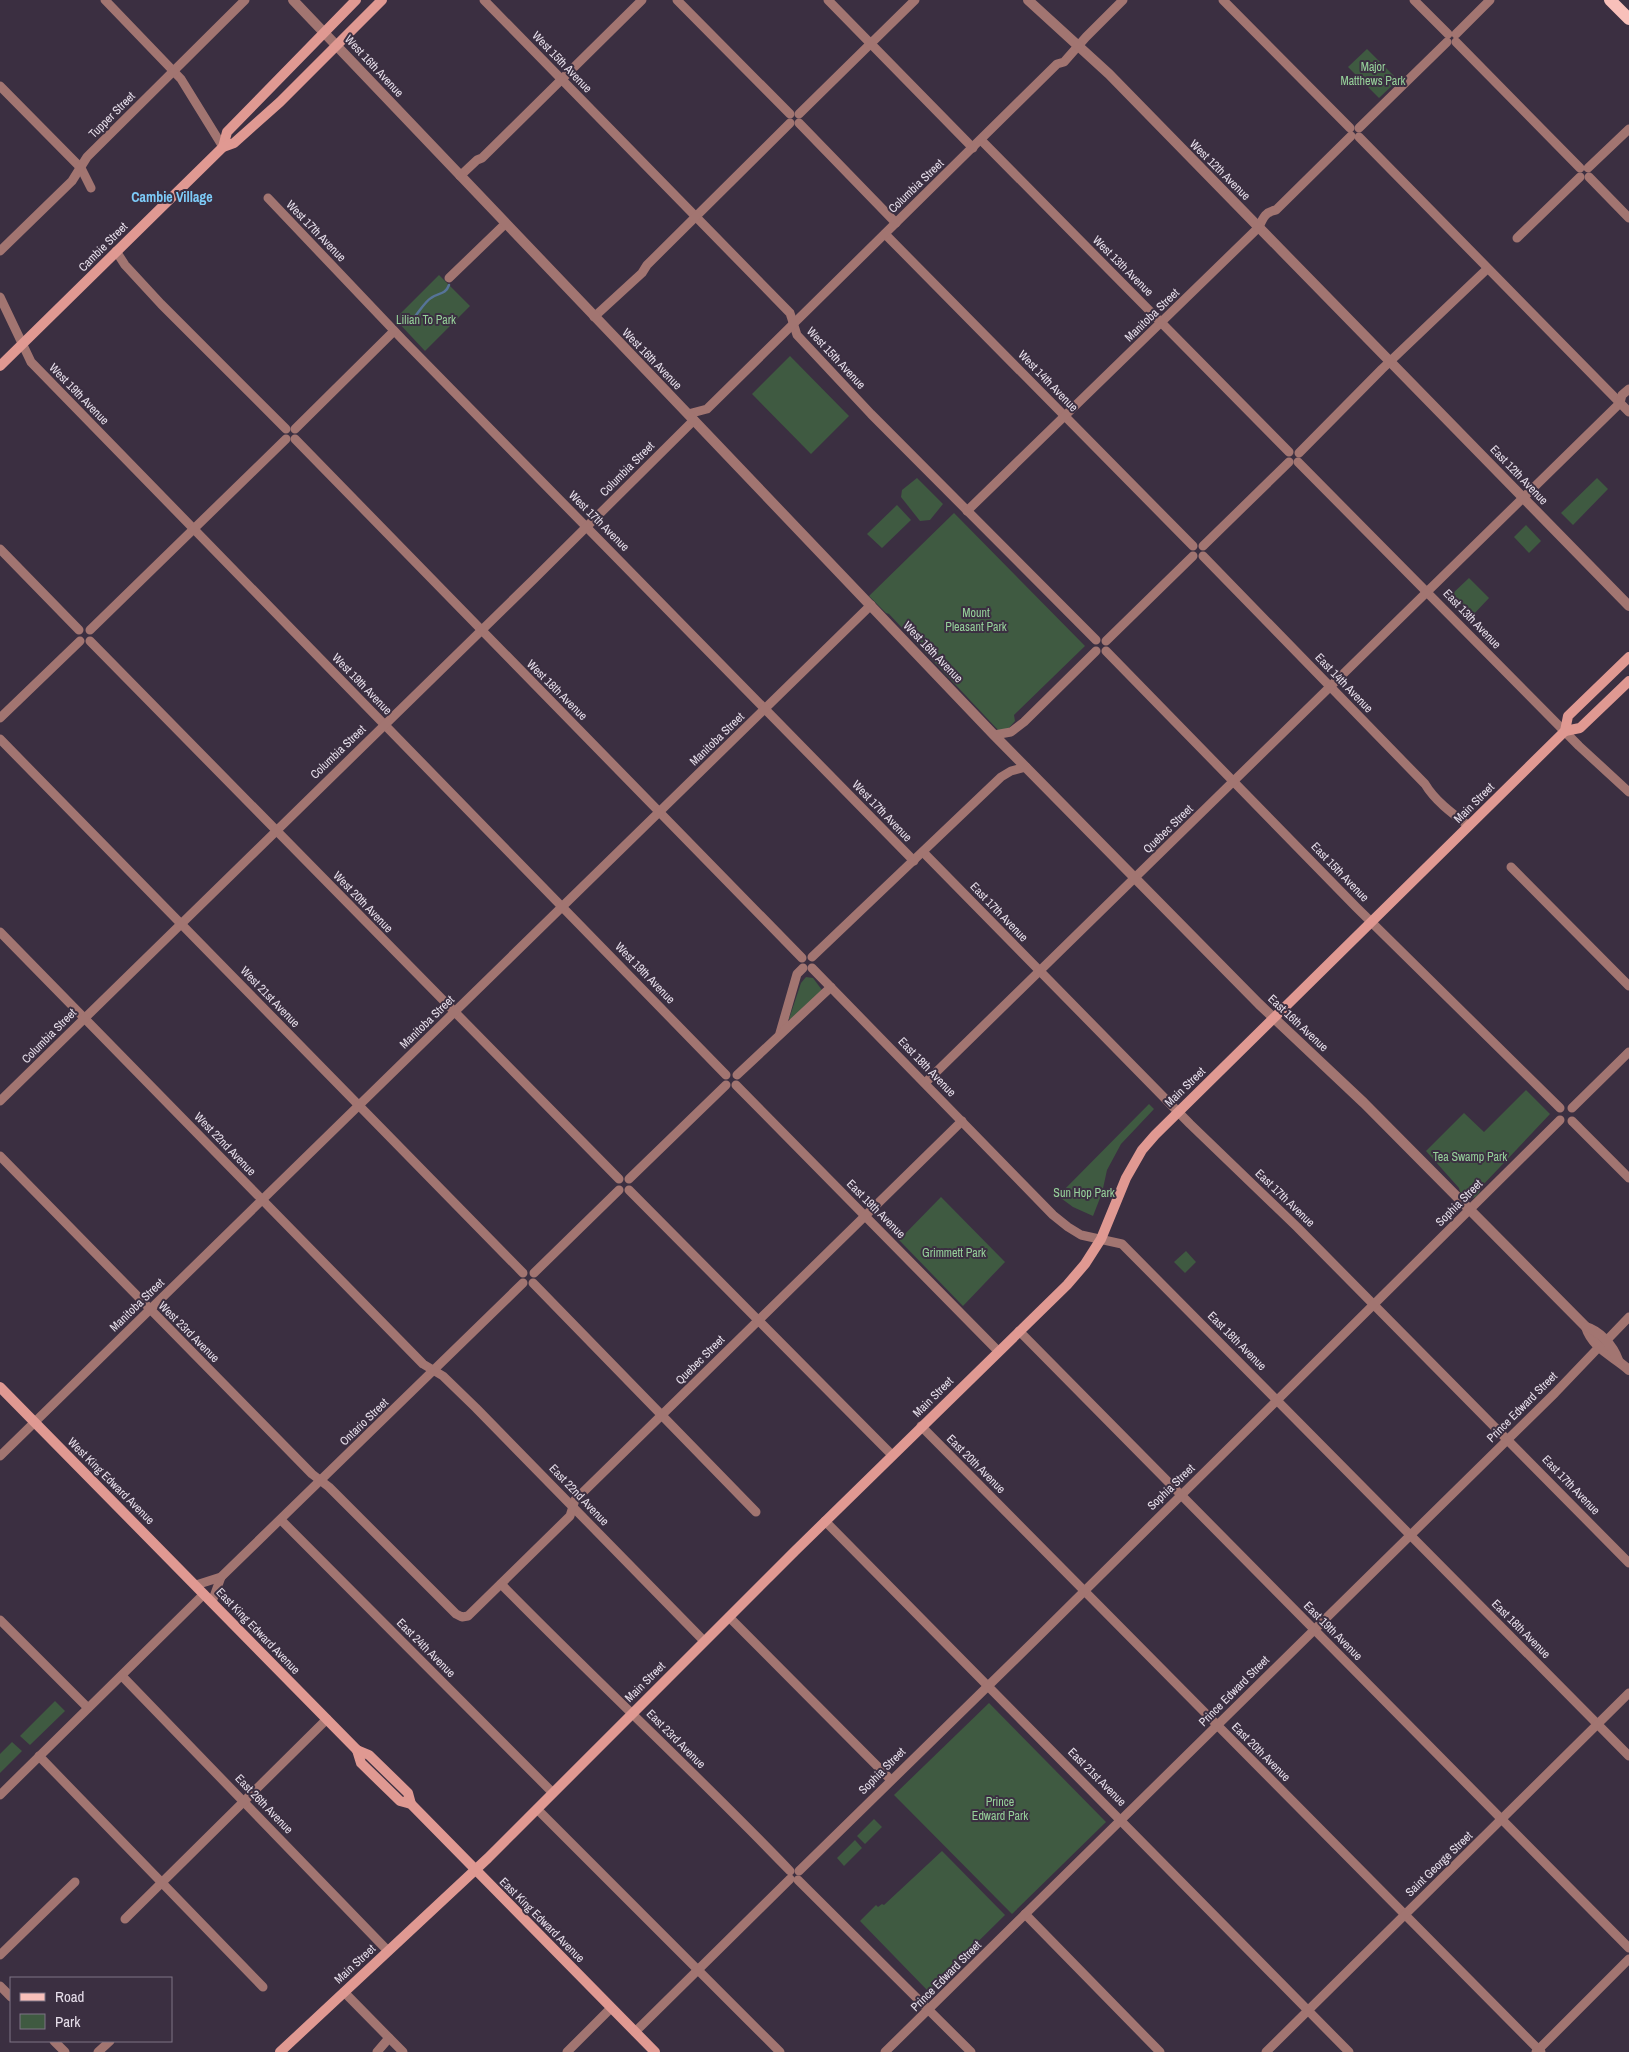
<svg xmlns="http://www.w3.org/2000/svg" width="1629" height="2052" viewBox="0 0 1629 2052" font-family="'Archivo Narrow',sans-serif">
<rect width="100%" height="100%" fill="#3b2f41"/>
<g fill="#3f5a41">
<path d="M1367,49L1398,80L1379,98L1348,67Z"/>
<path d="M439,275L470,306L425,351L395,319Z"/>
<path d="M790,356L849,416L811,454L752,394Z"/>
<path d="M917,478L943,504L930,520L920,521L901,497L902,490Z"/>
<path d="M1597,478L1608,489L1573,525L1561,513Z"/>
<path d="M897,505L911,520L882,548L867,534Z"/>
<path d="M954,513L1085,646L1014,715L1015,721L1007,730L999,731L889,614L886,613L869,596Z"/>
<path d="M1526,525L1541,541L1529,553L1514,537Z"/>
<path d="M1469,578L1489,598L1472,616L1451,595Z"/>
<path d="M806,977L813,978L822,990L791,1020L789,1019L801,983Z"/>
<path d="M1526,1090L1550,1114L1482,1186C1480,1192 1476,1199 1469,1199L1460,1192L1459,1188L1426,1151L1464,1113L1484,1132Z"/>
<path d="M1149,1104L1154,1109L1121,1144L1107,1170L1102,1193L1093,1216L1073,1207L1058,1196Z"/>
<path d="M941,1197L1005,1262L963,1306L899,1240Z"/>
<path d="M1186,1251L1196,1262L1185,1273L1174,1262Z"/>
<path d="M55,1701L65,1711L30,1745L20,1736Z"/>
<path d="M989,1703L1106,1822L1012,1914L894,1795Z"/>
<path d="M12,1742L22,1751L0,1773V1754Z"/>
<path d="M874,1819L882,1827L865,1844L857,1836Z"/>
<path d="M855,1840L862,1848L844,1866L837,1858Z"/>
<path d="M942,1851L1005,1915L928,1991L860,1921L876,1905L878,1907L882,1904L884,1905Z"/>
</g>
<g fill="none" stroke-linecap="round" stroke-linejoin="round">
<path stroke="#567398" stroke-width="2.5" d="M410,322C417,316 424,302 431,298C438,292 445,296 449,285"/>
<g stroke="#a27571" stroke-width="9">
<path d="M105,0L181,79L223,147"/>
<path d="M484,0L790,313L797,335L871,414L1096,640"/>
<path d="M677,0L790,114"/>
<path d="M828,0L973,148"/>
<path d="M1223,0L1350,128"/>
<path d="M1414,0L1448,34"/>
<path d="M1456,34L1490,0"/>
<path d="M1456,42L1580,168"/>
<path d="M0,86L81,168L91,188"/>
<path d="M799,114L915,0"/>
<path d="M799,123L896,223"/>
<path d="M1359,128L1447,42"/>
<path d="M1359,137L1629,412"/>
<path d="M981,140L1289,452"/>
<path d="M1588,168L1629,129"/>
<path d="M460,176L477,160L482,158L642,0"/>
<path d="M1589,177L1629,218"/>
<path d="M268,198L403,340L914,861"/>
<path d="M885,234L1193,546"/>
<path d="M1517,238L1580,177"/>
<path d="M0,251L72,181L87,157L245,0"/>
<path d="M116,251L125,265L161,304L286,429"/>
<path d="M449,278L505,224"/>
<path d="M0,297L31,362L726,1075"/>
<path d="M594,317L642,273L647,265L790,123"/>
<path d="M688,414L707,409L1057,64L1064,62L1086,37L1123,0"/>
<path d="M295,429L394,331"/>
<path d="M295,439L802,958"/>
<path d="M1299,453L1382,369L1487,269"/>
<path d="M1298,462L1579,746L1629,792"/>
<path d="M967,511L1259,227C1263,218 1265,212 1276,210L1351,136"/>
<path d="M1203,546L1289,462"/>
<path d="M0,549L79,630"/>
<path d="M1203,556L1425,784C1435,801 1453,814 1469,826"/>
<path d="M90,630L286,439"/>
<path d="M90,641L619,1179"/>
<path d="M1106,641L1193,556"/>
<path d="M1106,651L1356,907L1560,1108"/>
<path d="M0,718L80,641"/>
<path d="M994,735L1011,732L1024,722L1096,651"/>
<path d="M0,739L523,1273"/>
<path d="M923,852L1190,1124L1297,1227L1629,1563"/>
<path d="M1511,867L1629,986"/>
<path d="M0,932L423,1364L443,1376L476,1408L704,1641"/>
<path d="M812,957L1001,777L1011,771L1026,767"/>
<path d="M812,968L1053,1215L1068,1227L1081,1235L1122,1244L1629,1756"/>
<path d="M780,1033L797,974L803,968"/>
<path d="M737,1075L831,987"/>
<path d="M925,1083L1620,403L1622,395L1629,389"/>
<path d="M736,1085L998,1351"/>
<path d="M0,1101L534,579L694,420"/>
<path d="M1572,1108L1629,1052"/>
<path d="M1572,1121L1629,1178"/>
<path d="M0,1156L312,1474L329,1487L456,1614L462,1617L468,1616L570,1516L575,1500L962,1121"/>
<path d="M629,1179L726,1085"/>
<path d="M629,1190L892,1455"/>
<path d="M534,1273L619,1190"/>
<path d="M533,1283L756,1512"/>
<path d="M1019,1331L1629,1948"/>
<path d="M1606,1341L1629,1317"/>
<path d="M921,1426L1541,2052"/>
<path d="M0,1456L871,605"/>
<path d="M281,1520L553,1793"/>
<path d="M825,1521L1349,2052"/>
<path d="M501,1584C596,1681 696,1773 790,1871"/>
<path d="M196,1585L221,1577L523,1283"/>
<path d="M212,1602L221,1577"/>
<path d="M729,1617L891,1780"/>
<path d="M0,1620L88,1708"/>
<path d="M122,1676L388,1951"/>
<path d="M39,1756L263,1987"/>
<path d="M0,1795L204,1594"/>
<path d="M537,1809L780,2052"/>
<path d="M799,1871L1036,1639L1560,1120"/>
<path d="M798,1880L971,2052"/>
<path d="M1025,1914L1160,2052"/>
<path d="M125,1919L327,1719"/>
<path d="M0,1955L75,1882"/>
<path d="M0,1986L11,1997"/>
<path d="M344,1992L403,2052"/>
<path d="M635,2032L790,1879"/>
<path d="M54,2041L65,2052"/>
<path d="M98,2052L110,2041"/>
<path d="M377,2052L389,2038"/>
<path d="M567,2052L611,2008"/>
<path d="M885,2052L1555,1393L1599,1347"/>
<path d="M1266,2052L1629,1693"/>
<path d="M1536,2052L1629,1959"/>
</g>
<g stroke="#a27571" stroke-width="10">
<path d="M293,0L994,735L1259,1004L1364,1103L1586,1327C1593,1349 1614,1356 1629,1370"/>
<path d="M1028,0L1109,74L1629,606"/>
<path d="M1586,1327C1600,1331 1613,1346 1618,1360"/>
</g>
<g stroke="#e09992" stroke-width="10">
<path d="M223,147L227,132L356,0"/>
<path d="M0,366L223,147L234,143L280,102L382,0"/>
<path d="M1565,731L1580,728L1629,681"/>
<path d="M0,1387L357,1750L369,1755L408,1793L411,1804"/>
<path d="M357,1750L361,1763L400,1801L411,1804L655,2052"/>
<path d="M280,2052L488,1858L795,1551L1067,1285L1085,1264L1101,1239L1126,1178L1142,1150L1155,1135L1565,731L1568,716L1629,657"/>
</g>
<path stroke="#f8c0ba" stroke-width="12" d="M1610,0L1629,19"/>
</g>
<g text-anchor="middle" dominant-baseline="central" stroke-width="4" stroke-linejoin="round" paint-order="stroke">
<g font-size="12" fill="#e6deea" stroke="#3b2f41">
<text transform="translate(562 62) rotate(46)">West 15th Avenue</text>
<text transform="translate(374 66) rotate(47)">West 16th Avenue</text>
<text transform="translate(112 115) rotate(-45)">Tupper Street</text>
<text transform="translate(1220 170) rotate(45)">West 12th Avenue</text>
<text transform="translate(916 186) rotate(-44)">Columbia Street</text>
<text transform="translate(316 231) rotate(46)">West 17th Avenue</text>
<text transform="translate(103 247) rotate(-45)">Cambie Street</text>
<text transform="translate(1123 266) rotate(45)">West 13th Avenue</text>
<text transform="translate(1152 315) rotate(-44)">Manitoba Street</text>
<text transform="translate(836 358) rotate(47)">West 15th Avenue</text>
<text transform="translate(652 359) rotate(46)">West 16th Avenue</text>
<text transform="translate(1048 381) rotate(46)">West 14th Avenue</text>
<text transform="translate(79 394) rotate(46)">West 19th Avenue</text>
<text transform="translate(627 469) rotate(-45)">Columbia Street</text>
<text transform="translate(1519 475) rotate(46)">East 12th Avenue</text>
<text transform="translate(599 521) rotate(45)">West 17th Avenue</text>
<text transform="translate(1472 619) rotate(46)">East 13th Avenue</text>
<text transform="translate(933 652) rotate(46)">West 16th Avenue</text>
<text transform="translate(1344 683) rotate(46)">East 14th Avenue</text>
<text transform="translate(362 684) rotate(46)">West 19th Avenue</text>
<text transform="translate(557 690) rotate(45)">West 18th Avenue</text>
<text transform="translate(717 739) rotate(-44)">Manitoba Street</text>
<text transform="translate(338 752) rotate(-44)">Columbia Street</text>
<text transform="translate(1474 803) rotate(-45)">Main Street</text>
<text transform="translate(882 811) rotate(46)">West 17th Avenue</text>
<text transform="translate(1168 829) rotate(-44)">Quebec Street</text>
<text transform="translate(1340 872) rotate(46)">East 15th Avenue</text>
<text transform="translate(363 902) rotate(46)">West 20th Avenue</text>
<text transform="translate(999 912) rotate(46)">East 17th Avenue</text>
<text transform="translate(645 973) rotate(46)">West 19th Avenue</text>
<text transform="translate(270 997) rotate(46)">West 21st Avenue</text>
<text transform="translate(427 1022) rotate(-44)">Manitoba Street</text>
<text transform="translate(1298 1023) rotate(43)">East 16th Avenue</text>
<text transform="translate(49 1036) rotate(-45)">Columbia Street</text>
<text transform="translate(927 1067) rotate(46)">East 18th Avenue</text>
<text transform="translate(1185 1087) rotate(-44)">Main Street</text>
<text transform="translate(225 1144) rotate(46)">West 22nd Avenue</text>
<text transform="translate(1285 1198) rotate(44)">East 17th Avenue</text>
<text transform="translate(1459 1203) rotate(-45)">Sophia Street</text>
<text transform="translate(876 1209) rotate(45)">East 19th Avenue</text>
<text transform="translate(137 1305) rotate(-44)">Manitoba Street</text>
<text transform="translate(189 1332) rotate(45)">West 23rd Avenue</text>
<text transform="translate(1237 1341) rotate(45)">East 18th Avenue</text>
<text transform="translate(700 1360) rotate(-45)">Quebec Street</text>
<text transform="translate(933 1397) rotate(-45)">Main Street</text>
<text transform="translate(1522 1407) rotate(-45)">Prince Edward Street</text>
<text transform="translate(364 1422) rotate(-44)">Ontario Street</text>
<text transform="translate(976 1464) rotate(45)">East 20th Avenue</text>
<text transform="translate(111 1481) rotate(45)">West King Edward Avenue</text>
<text transform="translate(1571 1485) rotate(46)">East 17th Avenue</text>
<text transform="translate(1171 1487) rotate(-44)">Sophia Street</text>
<text transform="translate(579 1495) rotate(46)">East 22nd Avenue</text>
<text transform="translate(1521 1629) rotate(45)">East 18th Avenue</text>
<text transform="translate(258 1631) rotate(46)">East King Edward Avenue</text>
<text transform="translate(1333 1631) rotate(45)">East 19th Avenue</text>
<text transform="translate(426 1648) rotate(45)">East 24th Avenue</text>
<text transform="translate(645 1682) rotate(-45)">Main Street</text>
<text transform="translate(1234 1691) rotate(-45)">Prince Edward Street</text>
<text transform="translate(676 1739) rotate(45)">East 23rd Avenue</text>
<text transform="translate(1261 1752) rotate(45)">East 20th Avenue</text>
<text transform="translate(882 1771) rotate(-45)">Sophia Street</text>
<text transform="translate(1097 1777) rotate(45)">East 21st Avenue</text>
<text transform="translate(264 1804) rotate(46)">East 26th Avenue</text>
<text transform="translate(1439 1864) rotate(-44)">Saint George Street</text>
<text transform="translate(542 1920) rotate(45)">East King Edward Avenue</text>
<text transform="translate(355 1964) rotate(-43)">Main Street</text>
<text transform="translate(946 1976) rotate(-45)">Prince Edward Street</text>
</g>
<g font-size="12" fill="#96d09a" stroke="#3b2f41">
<text x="1373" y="67">Major<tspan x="1373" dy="14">Matthews Park</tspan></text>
<text x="426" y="320">Lilian To Park</text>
<text x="976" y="613">Mount<tspan x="976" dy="14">Pleasant Park</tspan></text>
<text x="1470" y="1157">Tea Swamp Park</text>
<text x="1084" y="1193">Sun Hop Park</text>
<text x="954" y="1253">Grimmett Park</text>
<text x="1000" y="1802">Prince<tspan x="1000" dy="14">Edward Park</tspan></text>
</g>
<g font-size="14" font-weight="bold" fill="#7dcbf8" stroke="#3b2f41">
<text x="172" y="197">Cambie Village</text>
</g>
</g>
<rect x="10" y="1977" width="162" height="65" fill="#3b2f41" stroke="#7f7585"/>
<rect x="20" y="1993" width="25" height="8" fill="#f8c0ba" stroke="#7f7585"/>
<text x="55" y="2002" font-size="15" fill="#e6deea">Road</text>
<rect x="20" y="2014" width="25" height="15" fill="#3f5a41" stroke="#7f7585"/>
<text x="55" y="2027" font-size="15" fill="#e6deea">Park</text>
</svg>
